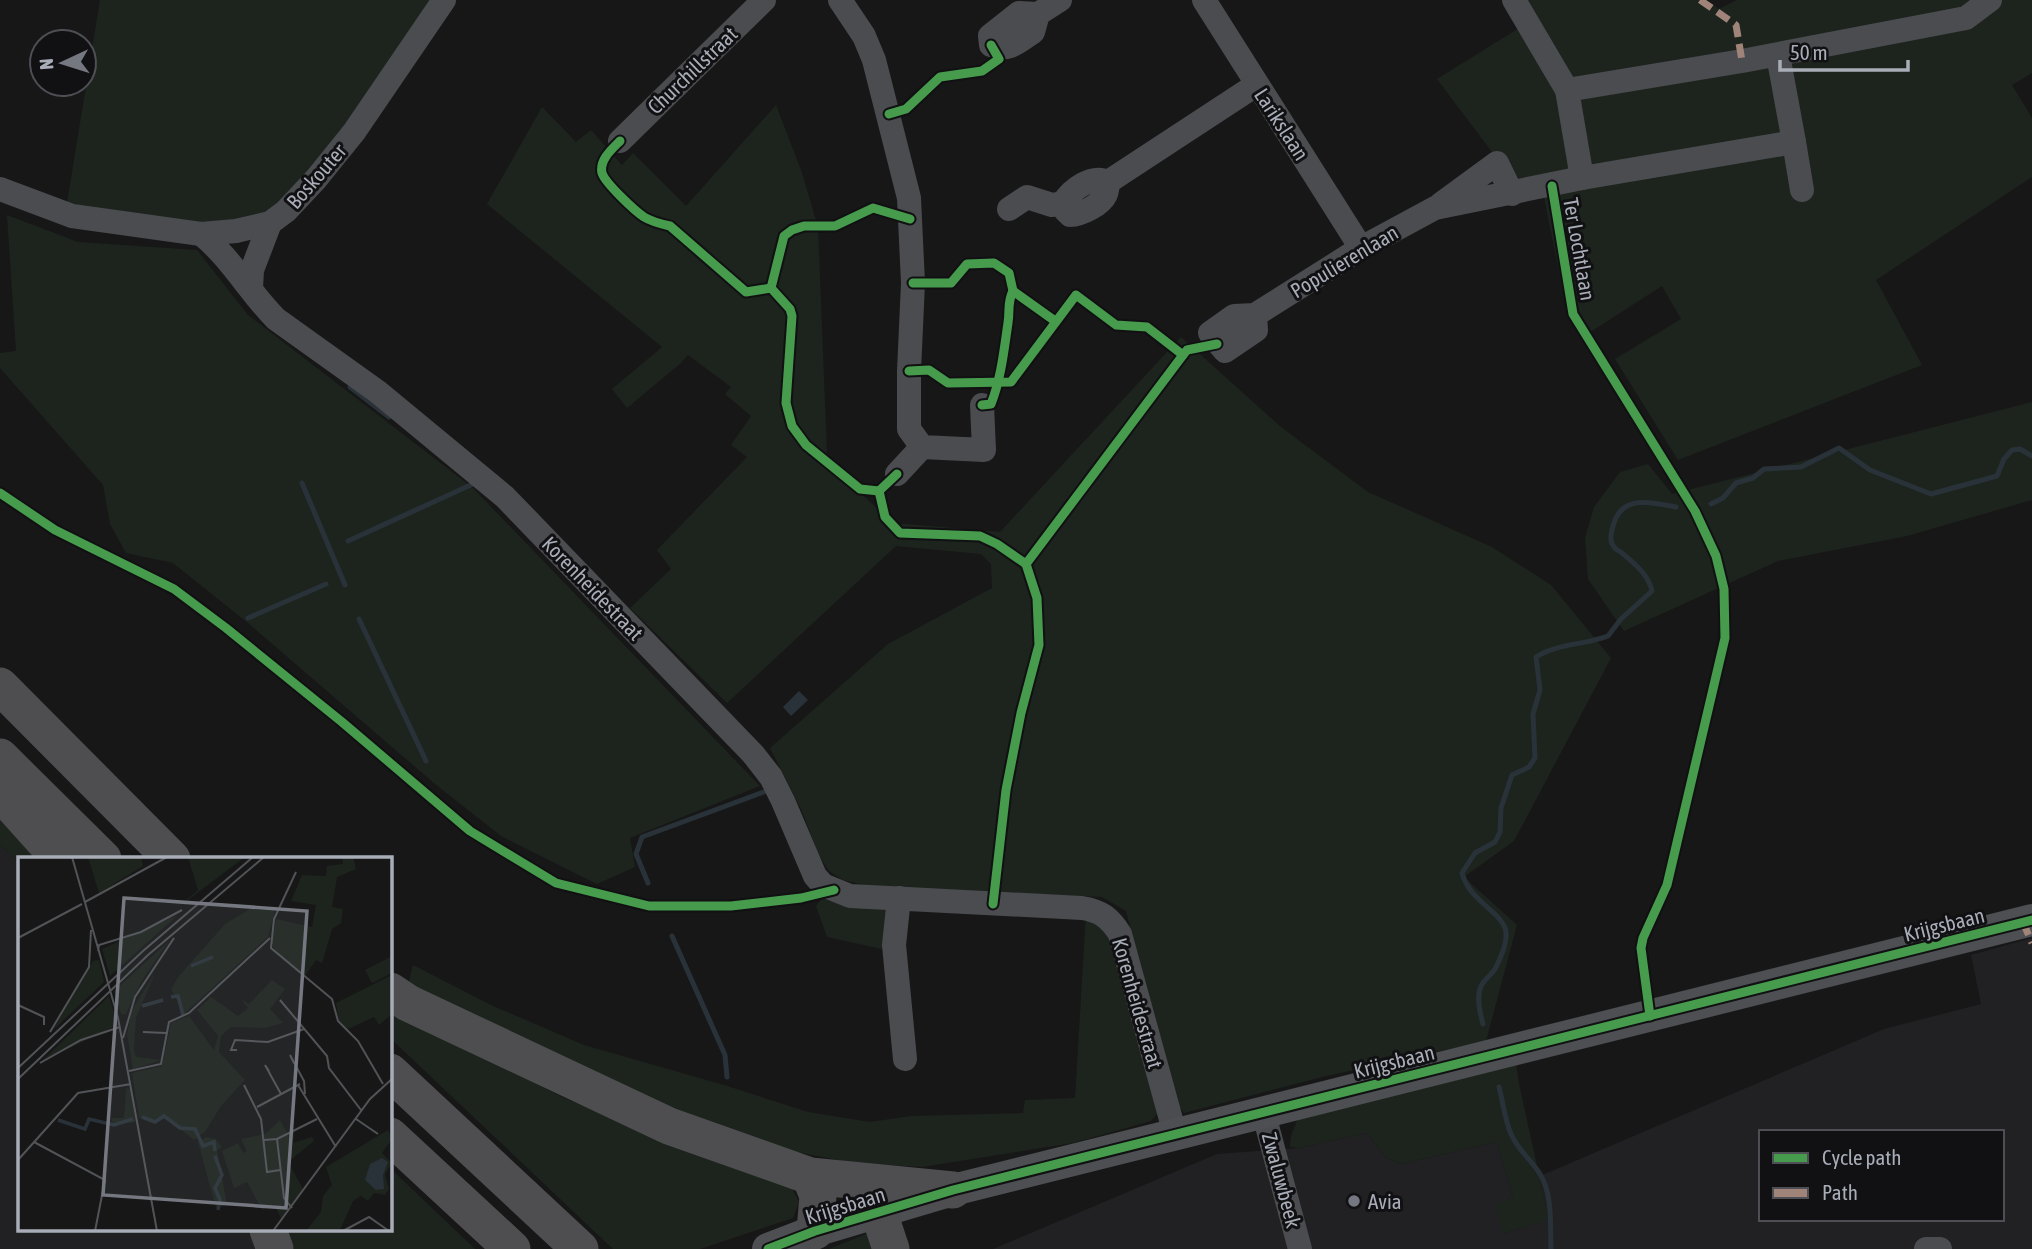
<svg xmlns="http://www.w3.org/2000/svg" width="2032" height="1249" viewBox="0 0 2032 1249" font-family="'Asap Condensed',sans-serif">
<rect width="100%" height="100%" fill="#171717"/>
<g fill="#212123" fill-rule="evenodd">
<path d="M0,844L19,864V1230H251L258,1249H0Z"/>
<path d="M2032,938V1249H993L1217,1154L1299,1148L1367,1133L1385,1157L1401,1164L1497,1142L1513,1198L1502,1234L1548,1220L1540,1176L1884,1029L1981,1004L1971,955ZM1761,1132H2002V1219H1761Z"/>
</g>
<g fill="#1d241e">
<path d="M100,0H432L347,128L274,210L255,217L201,225L67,203Z"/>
<path d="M1520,0H1706L1719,9L1737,0H2032V73L2012,85L2032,118V177L1876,280L1922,365L1678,460L1615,359L1681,319L1662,286L1581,338L1568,316L1540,177L1513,180L1437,79L1532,20Z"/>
<path d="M776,105L801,170L818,227L827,454L821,460L866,498L893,524H907L1000,532L1181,337L1281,427L1368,492L1492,547L1551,585L1611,658L1514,841L1464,877L1517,925L1486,1041L1322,1077L1184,1113L1176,1103L1126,911L1102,897L869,886L843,880L829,871L818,854L802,811L770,748L888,644L992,588L991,564L981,554L896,546L727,703L630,608L671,569L657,550L747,457L731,445L751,416L725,394L731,387L688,355L681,363L627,408L612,389L662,347L487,204L542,107L576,142L591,130L622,165L633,153L686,206Z"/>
<path d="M7,215L78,242L197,250L248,315L473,488L760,786L630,838L635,867L597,884L501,836L435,784L248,623L173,563L126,553L110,524L103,485L0,368V353L16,351Z"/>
<path d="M2032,402V500L1907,536L1778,561L1624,631L1588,579L1585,538L1594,507L1620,472L1648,464L1672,494Z"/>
<path d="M0,812L42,859H19V864L0,844Z"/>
<path d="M825,895L889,907L887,950L827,937L816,906Z"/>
<path d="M1086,914L1105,922L1140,1054L1149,1062L1161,1109L1151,1121L1073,1143L922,1167L853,1163L755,1144L591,1082L407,989L413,965L491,1005L584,1045L724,1085L808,1112L870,1122L911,1116L1023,1113L1025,1100L1075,1098Z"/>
<path d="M390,1002L434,1031L564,1098L689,1149L787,1179L799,1202L793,1218L700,1249H613L390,1038Z"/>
<path d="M1516,1062L1519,1084L1549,1220L1502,1234L1496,1204L1513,1198L1497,1142L1401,1164L1385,1157L1367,1133L1299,1148L1290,1147L1291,1136L1298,1118Z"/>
<path d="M390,1168L475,1249H294L286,1230H390Z"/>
<path d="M866,1234L880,1242L883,1249H829Z"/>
</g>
<path fill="#2a3239" d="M799,691L808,700L791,716L783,707Z"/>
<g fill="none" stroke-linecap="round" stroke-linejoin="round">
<g stroke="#2a3239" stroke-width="5">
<path d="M350,387L389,417"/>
<path d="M302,483L345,585"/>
<path d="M1711,504L1723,498L1736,483L1753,478L1764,469L1801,467L1839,448L1870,470L1931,494L1997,476L2004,459L2012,450L2020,449L2032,456"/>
<path d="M348,541L475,483"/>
<path d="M248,618L326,584"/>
<path d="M359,619L426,761"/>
<path d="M648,883L636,854L642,837L769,790"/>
<path d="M672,936L725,1055L727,1077"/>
<path d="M1483,1024C1480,1013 1476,997 1481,986C1484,980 1491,975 1495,969C1500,960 1507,943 1506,933C1505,913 1470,903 1462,873L1475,853L1495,842L1500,832L1501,808L1512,775L1529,767L1535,758L1533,714L1540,690L1536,657C1558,643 1585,645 1608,636L1621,619L1652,591C1648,574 1635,564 1622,553C1620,551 1616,550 1614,547C1609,541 1611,533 1613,526C1621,494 1651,502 1676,507"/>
<path d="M1499,1087C1503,1102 1505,1120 1511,1134C1519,1152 1531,1159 1540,1174C1553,1195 1550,1225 1551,1249"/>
</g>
<g stroke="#4b4c50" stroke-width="24">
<path d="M840,0L864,36L874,60L909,198L913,283L909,371V429L922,447L984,450L982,405"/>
<path d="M1204,0L1361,248"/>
<path d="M1514,0L1567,90"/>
<path d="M1038,14L1033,32C1018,42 1009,52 991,45L990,36L1019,13L1038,14L1060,0"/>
<path d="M620,141L764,0"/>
<path d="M1794,142L1802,190"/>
<path d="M1582,178L1567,90L1742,61L1966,18L1990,0"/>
<path d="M1108,182C1092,174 1072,189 1063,203L1065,210L1070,215C1081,215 1101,205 1106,194C1107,192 1108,184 1108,182L1256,85"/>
<path d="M0,189L72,216L201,234L236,231L270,223L286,211L316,179L354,132L444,0"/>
<path d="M1441,204L1497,163L1512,194"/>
<path d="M1009,209L1027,197L1052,205L1063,203"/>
<path d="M201,234C231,258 249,292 276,319L378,392L505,497L753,754L771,777L783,801L815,876L823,885L850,896L1082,908C1101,911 1110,918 1120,934L1175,1134"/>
<path d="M251,288L252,270L270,223"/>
<path d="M1255,315L1256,330L1225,351L1210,333L1234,316L1255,315L1361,248L1435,208L1582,178L1794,142L1778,55"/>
<path d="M897,474L922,447"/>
<path d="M899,898L894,945L905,1059"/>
<path d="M1263,1111L1300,1249"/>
<path d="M1926,1249H1940"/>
</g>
<path stroke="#4d4f52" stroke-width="32" d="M768,1249L815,1231L953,1190L2032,920"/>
<g stroke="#4e4e51" stroke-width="37">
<path d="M0,686L172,859"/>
<path d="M0,757L103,859"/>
<path d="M0,792L60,859"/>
<path d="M390,991L408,1003L669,1126L810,1176L953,1190"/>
<path d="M390,1072L580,1249"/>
<path d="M390,1136L512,1249"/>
<path d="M810,1176L818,1196L815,1231"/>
<path d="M879,1213L891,1249"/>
<path d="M268,1230L275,1249"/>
</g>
<g stroke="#a18479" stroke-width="7" stroke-dasharray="14 7" stroke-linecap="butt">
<path d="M1700,0L1736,25L1742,61"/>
<path d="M2023,922L2032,943"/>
</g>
<g stroke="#111113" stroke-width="13">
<g id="cycleway">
<path d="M889,114L906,109L940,77L982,71L999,59L991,45"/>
<path d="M620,141C612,149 599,160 602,173C605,183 635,211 644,217C652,222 661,224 670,226L746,292L771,288"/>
<path d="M1552,186L1573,314L1695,511L1716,556L1724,589L1725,638L1667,885L1643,938L1641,948L1650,1016"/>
<path d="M913,283H951L967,264L994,263L1009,273L1013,291L1055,321"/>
<path d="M771,288L790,309L792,316L786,403L792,426L806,445L860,489L879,491L897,474"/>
<path d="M771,288L784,236L792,230L804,226H835L873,208L910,219"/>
<path d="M909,371L929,370L948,383L1011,382L1076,295L1116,325L1147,327L1183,355"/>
<path d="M982,405L991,404C1001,379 1004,350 1008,323C1010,311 1007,302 1013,291"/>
<path d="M879,491L885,517L900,533L980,536L997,544L1026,564L1037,598L1039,645L1021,713L1006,790L993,904"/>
<path d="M0,493L55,530L174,589L226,628L342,722L470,831L556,883L649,906H731L801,898L834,890"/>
<path d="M1026,564L1183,355L1187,350L1217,344"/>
<path d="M768,1249L815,1231L953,1190L2032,920"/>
</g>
</g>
<use href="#cycleway" stroke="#469c4c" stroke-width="9"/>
</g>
<circle fill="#757880" stroke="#111113" stroke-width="2.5" cx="1354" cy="1201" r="7"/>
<g text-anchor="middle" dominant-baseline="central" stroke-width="6" stroke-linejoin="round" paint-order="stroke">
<g font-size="21" fill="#a8adb8" stroke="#111113">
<text transform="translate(692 70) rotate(-44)">Churchillstraat</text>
<text transform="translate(1282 124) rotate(57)">Larikslaan</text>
<text transform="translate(316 176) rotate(-49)">Boskouter</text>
<text transform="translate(1580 249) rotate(80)">Ter Lochtlaan</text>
<text transform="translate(1344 261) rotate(-31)">Populierenlaan</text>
<text transform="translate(593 588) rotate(46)">Korenheidestraat</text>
<text transform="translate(1944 924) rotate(-14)">Krijgsbaan</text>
<text transform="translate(1138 1003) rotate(74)">Korenheidestraat</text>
<text transform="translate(1394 1061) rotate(-14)">Krijgsbaan</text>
<text transform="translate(1282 1180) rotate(75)">Zwaluwbeek</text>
<text transform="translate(845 1205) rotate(-17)">Krijgsbaan</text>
</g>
<g font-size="21" fill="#a8adb8" stroke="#111113" text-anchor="start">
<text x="1368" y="1201">Avia</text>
</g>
</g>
<g transform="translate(18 857)">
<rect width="374" height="374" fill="#171717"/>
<path d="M70,0H123L125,9L81,36ZM170,0H227L155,54L180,33ZM324,0H335L338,12L319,20L314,50L325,52L323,66L314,72L304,106L298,103L287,119L258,96L254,85L258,62L294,70L298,48L273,44L284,18L308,19L309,9L325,7ZM237,49V53H257L250,80L166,157L153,132L161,119L207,67ZM160,58L92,119L84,92ZM151,84L123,125L108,157H103L96,134ZM374,99V116L354,126L347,113ZM81,103L86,125L35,173L75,104ZM137,116L118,161L116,192L118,200L144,203L115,212L109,177L114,153ZM374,118V157L361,168L356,160L330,172L321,164L318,146ZM254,123L267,132L252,152L265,166L247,171L213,170L203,179L201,195L227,223L203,249L187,275L176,283L146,259L138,266L121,261L114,216L144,209L153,166L171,159L196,193L200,179L179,153L193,140L220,159L230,151L223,142L231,147ZM91,139L100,168L24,204ZM108,231L112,232L118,265L95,268L93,261H106ZM262,263L270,277L277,274L275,286L294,280L296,284L270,305L285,332L263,361L256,347L244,353L229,325L216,331L204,294L220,286L225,296L229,294L223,282L247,277ZM370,273L374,282L364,296L374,306L367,317L371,332L367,338L356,336L350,344L343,339L335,344L322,373L288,374L303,355L305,339L314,328L308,310ZM188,280L198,282L204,290L199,293L209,348L198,351L180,285Z" fill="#1d241e"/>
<path d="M364,301L370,305L365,318L366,332L358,333L347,323L352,307Z" fill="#2a3239"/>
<path fill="none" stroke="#2a3239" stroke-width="3.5" d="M173,109L195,100M153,140L160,139L165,158M124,149L145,143M124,260L137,265L146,259L162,271L177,272L185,289L196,285L197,294M40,263L67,272L71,262L96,268L115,262M197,299L204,318L197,331L202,343L200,353"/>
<path fill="none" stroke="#515357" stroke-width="2" d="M54,0L100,161L139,374M278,15L256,62L253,91L314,142L320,164L340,184L365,227M67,45L149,0M0,81L64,47M80,94L81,88L123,75L164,53M262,143L309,199L311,211L343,253M0,148L26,160V168M32,175L71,110L73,73M125,175L148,176M105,181L117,140L156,81M219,193H213L217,183L250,185L286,172M22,206L63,183L102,170M276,206L272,198L286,224L287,237M0,211L125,94L235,0M111,214L143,207L151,165L171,156L252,81M251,214L247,208L263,237M0,222L130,98L246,0M226,228L243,262L249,315L262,313M280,228L318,290M239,250L282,227M338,262L360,277M259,282L299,262M246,283L259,282L266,341L274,351M16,285L87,323L77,374M0,303L60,236L113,227M255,374L352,242L375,221M325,374L351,360L371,374"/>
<path fill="#757880" fill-opacity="0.15" stroke="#757880" stroke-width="3.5" d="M106,41L289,54L268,351L85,338Z"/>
<rect width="374" height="374" fill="none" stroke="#a8adb8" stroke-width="3.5"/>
</g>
<rect x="1759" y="1130" width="245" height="91" fill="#111113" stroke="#4d4f55" stroke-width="2"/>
<rect x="1773" y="1153" width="35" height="10" fill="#469c4c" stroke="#4d4f55" stroke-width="2"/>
<text x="1822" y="1165" font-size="21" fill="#a8adb8">Cycle path</text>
<rect x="1773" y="1188" width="35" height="10" fill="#a18479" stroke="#4d4f55" stroke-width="2"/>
<text x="1822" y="1200" font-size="21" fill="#a8adb8">Path</text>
<g transform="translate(63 63) rotate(266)"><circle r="33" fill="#111113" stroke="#4d4f55" stroke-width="2"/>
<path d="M0-5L12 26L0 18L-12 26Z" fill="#757880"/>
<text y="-10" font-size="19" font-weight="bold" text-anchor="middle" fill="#a8adb8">N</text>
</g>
<path d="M1780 60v10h128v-10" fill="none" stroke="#a8adb8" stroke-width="3.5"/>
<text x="1790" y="60" font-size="21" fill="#a8adb8" stroke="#111113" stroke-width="5" paint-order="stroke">50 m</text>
</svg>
